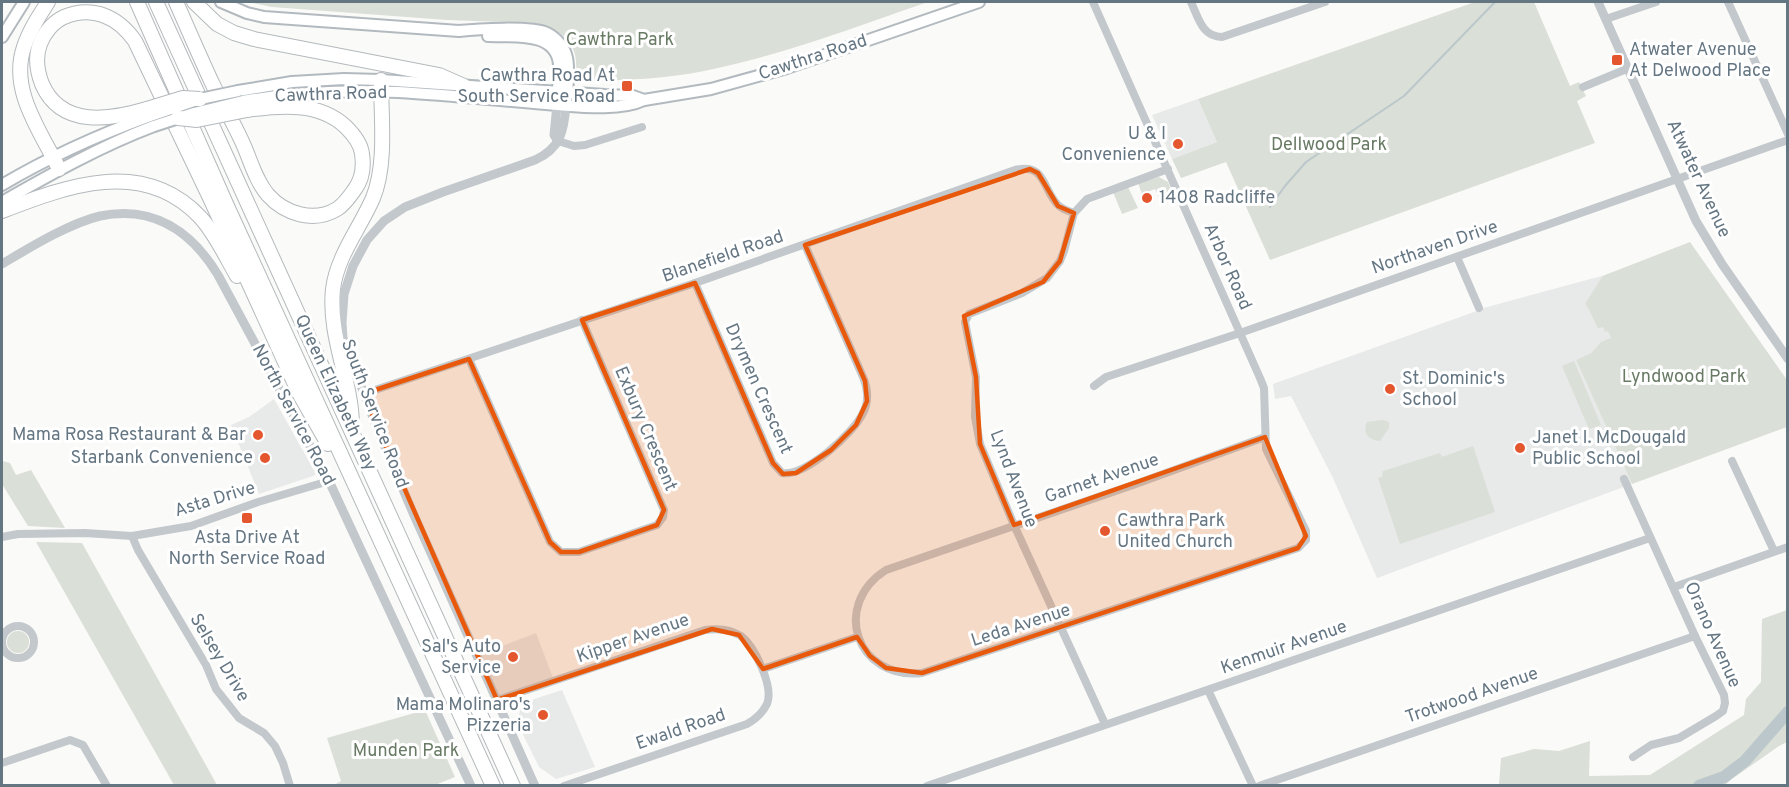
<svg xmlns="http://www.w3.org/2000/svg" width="1789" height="787" viewBox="0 0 1789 787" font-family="Overpass,sans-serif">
<rect width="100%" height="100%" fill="#fafaf8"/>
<g fill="#e8e9e9">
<path d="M1198,99L1217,142L1172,159L1152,115Z"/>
<path d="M1605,275L1585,304L1588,308L1598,329L1603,327L1608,330L1611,338L1598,345L1591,353L1576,360L1632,484L1377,578L1333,478L1291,396L1275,399L1273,384L1474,312L1480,309Z"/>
<path d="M274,399L316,474L313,476L259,494L231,425L249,417Z"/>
<path d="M536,633L553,678L498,699L481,654Z"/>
<path d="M562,690L595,767L556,779L539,767L517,722L522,703Z"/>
</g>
<g fill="#dadfd7">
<path d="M248,2H928C855,27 780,56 704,71C665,79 625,80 585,81L577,80C576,71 577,59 574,51C568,34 550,27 535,23L447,20L272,7Z"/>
<path d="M1475,2H1534L1570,86L1579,82L1586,96L1577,101L1595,143L1270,260L1226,162L1181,178L1172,159L1217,142L1198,99Z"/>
<path d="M1159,177L1168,182L1173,194L1160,199L1155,189L1142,194L1138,183Z"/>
<path d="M1128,187L1138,208L1122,214L1113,192Z"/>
<path d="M1690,242L1787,380V427L1632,484L1576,360L1591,353L1601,342L1611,338L1608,331L1605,332L1603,327L1598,329L1588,308L1585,304L1602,277L1605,275Z"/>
<path d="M1574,361L1601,425L1589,429L1562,366Z"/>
<path d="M1383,420L1389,422V428L1380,441C1369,440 1362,434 1367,422Z"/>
<path d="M1473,446L1495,512L1400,544L1378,478L1382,477L1383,471L1440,453L1442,457Z"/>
<path d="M2,461L10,463L16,475L31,470L65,528L28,526L2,484Z"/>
<path d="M36,542L82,543L217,785H174Z"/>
<path d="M1787,610V742L1779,746L1732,779L1725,785H1499L1501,758L1534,749L1559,751L1590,741L1589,776L1650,775L1744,715L1746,699L1761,682L1762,619Z"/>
<circle cx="18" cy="642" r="11"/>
<path d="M425,710L455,777L435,785H334L341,781L327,738Z"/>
</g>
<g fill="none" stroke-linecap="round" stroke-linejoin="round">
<path stroke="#bbc7cb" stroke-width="2" d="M1270,207L1285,186L1306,162L1404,96L1495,2"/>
<path stroke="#bbc7cb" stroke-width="12" d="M1699,786L1724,777L1745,761L1788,712"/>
<g stroke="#b3babf" stroke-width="14">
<g id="secondary">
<path d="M221,2L247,13L264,17L459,31C477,29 532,26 547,33C557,38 565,48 567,58C570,73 567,90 566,105"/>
<path d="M488,36C513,37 557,31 559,65C560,76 558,87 557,98"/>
<path d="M2,37L24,2"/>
<path d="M238,91L292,82L344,79L381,80L605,95L633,96L644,100"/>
<path d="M243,101C295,92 346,90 398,92C451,95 505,101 558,105C583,107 621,111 644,100L711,89L787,68L979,2"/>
<path d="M2,185C49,157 98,135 150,116"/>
<path d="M2,202C51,174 101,146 154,126"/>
</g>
</g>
<g stroke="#b4b9bd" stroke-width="16">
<g id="motorway">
<path d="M48,2C39,16 29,31 24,47C9,90 41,132 59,169"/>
<path d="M137,2L227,206L493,786"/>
<path d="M156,2L513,786"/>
<path d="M176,2C188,29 200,57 213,85C223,105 235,125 244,146C251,162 256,181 268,195C285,214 314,223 337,209C345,204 350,196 355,189C363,178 364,167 362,154C361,144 353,134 346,127C320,102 281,105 247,110"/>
<path d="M194,2L217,24L234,33L254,39L439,75L464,86"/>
<path d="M147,109C110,120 61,128 42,84C37,71 35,57 40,44C44,33 53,22 64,17C93,5 118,17 135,41L211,200L299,393L328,444"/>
<path d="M2,211C67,186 143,157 200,217C215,233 226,257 237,276"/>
<path d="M352,424C351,378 328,336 333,289C337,256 360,228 373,198C387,164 381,116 381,80"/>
</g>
</g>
<g stroke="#c3c8cc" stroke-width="8">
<path d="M1093,2L1260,378L1264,388L1266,449L1306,531V540L1298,548L922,673C856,680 831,605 886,570L1133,485L1265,437"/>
<path d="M1191,2C1198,17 1202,37 1222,37L1325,2"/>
<path d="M1728,2L1788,134"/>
<path d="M1606,19L1656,2"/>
<path d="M1583,87L1629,68"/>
<path d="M558,141L574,146L585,145L642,127"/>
<path d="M1457,257L1479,308"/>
<path d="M695,283L773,463L782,473C805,477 853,434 863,413C869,402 868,388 863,377L805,245"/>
<path d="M469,359L550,542L561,552H579L657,525L663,517L664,510L582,320"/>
<path d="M1094,386L1106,377L1240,333L1788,140"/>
<path d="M363,394L695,283L1015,170C1045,163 1042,187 1057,204C1061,209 1068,211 1074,213"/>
<path d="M1732,461L1774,551"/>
<path d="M1624,479L1695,636L1724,695L1725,703L1723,711L1716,716L1679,738L1651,745L1633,757"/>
<path d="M132,536L138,550L206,665L216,689L239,718L264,733L275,746L283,763L290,786"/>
<path d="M2,537L18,534L85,533L132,536L191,526L258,502L329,481"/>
<path d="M1674,587L1788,547"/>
<circle cx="18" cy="642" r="16"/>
<path d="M763,669L857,637"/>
<path d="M1208,690L1253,786"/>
<path d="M497,700L705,630C718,628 730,629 741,636C755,647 774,687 767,704C762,714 756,719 747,724L564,786"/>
<path d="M1105,724L1014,525L980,444L975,417L976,377L965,322L969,314L1022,293L1047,278L1060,261L1064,251L1074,213L1087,199L1168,169"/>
<path d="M2,763L70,740L83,745L107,786"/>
<path d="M927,786L1650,538"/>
<path d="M1259,786L1695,636"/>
</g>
<g stroke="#c3c8cc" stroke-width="9">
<path d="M1598,2L1696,221L1722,264L1788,359"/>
<path d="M557,105L554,135L558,141"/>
<path d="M2,264C29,248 70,223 100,216C154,205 192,232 218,275L329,481L471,786"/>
<path d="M535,786L413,513L375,423L348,351L343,338L342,323L344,294L353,266L367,240L384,221L405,207L443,192L535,160C561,148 564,131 566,105"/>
</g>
<use href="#secondary" stroke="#fff" stroke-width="10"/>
<use href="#motorway" stroke="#fff" stroke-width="14"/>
<g stroke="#b3babf" stroke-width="14" stroke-linecap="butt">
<g id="secondary-bridge">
<path d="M150,116L200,99L238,91"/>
<path d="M154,126L194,113L243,101"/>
</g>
</g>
<g stroke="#b4b9bd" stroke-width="16" stroke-linecap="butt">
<g id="motorway-bridge">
<path d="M147,109L183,98L200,99"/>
<path d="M178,118L197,120L247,110"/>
</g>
</g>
<use href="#secondary-bridge" stroke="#fff" stroke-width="10"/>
<use href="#motorway-bridge" stroke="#fff" stroke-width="14"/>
</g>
<path fill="#e8590c" fill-opacity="0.2" stroke="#e8590c" stroke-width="4.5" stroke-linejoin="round" d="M1030,169L1038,173L1058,206L1074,213L1060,261L1043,282L964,316L976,377L980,444L1014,525L1265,437L1306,536L1298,548L922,673L886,668L870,656L857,637L763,669L739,635L712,629L497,700L363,394L469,359L550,542L561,552H579L657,525L664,510L582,320L695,283L773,463L783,474L796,473L831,450L856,425L867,401L865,381L805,245Z"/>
<g fill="#e4572e" stroke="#fff" stroke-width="2">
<rect x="1611" y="54" width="12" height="12" rx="3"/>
<rect x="621" y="80" width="12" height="12" rx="3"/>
<circle cx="1178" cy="144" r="6"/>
<circle cx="1147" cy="198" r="6"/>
<circle cx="1390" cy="389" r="6"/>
<circle cx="258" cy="435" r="6"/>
<circle cx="1520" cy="448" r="6"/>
<circle cx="265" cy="458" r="6"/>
<rect x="241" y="512" width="12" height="12" rx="3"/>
<circle cx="1105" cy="531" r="6"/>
<circle cx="513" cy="657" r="6"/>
<circle cx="543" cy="715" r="6"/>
</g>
<g text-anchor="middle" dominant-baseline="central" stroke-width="6" stroke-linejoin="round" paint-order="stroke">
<g font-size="18" fill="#687a64" stroke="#fff">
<text x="620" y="40">Cawthra Park</text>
<text x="1329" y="145">Dellwood Park</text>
<text x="1684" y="377">Lyndwood Park</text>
<text x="406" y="751">Munden Park</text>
</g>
<g font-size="18" fill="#657683" stroke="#fff" text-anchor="end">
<text x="1629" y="50" text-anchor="start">Atwater Avenue<tspan x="1629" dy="21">At Delwood Place</tspan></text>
<text x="615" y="76">Cawthra Road At<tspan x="615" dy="21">South Service Road</tspan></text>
<text x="1166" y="134">U &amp; I<tspan x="1166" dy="21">Convenience</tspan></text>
<text x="1159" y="198" text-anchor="start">1408 Radcliffe</text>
<text x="1402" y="379" text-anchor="start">St. Dominic's<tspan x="1402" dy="21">School</tspan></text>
<text x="246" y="435">Mama Rosa Restaurant &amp; Bar</text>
<text x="1532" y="438" text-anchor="start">Janet I. McDougald<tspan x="1532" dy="21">Public School</tspan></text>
<text x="253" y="458">Starbank Convenience</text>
<text x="1117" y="521" text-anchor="start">Cawthra Park<tspan x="1117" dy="21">United Church</tspan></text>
<text x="247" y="538" text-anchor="middle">Asta Drive At<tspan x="247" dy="21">North Service Road</tspan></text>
<text x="501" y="647">Sal's Auto<tspan x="501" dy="21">Service</tspan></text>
<text x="531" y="705">Mama Molinaro's<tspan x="531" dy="21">Pizzeria</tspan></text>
</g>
<g font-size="18" fill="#657683" stroke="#fff">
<text transform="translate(813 58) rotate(-18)">Cawthra Road</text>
<text transform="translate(331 95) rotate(-2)">Cawthra Road</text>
<text transform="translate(1698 179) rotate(65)">Atwater Avenue</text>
<text transform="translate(1435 248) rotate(-19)">Northaven Drive</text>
<text transform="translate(723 257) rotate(-19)">Blanefield Road</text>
<text transform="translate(1227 267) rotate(66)">Arbor Road</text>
<text transform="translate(758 389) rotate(66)">Drymen Crescent</text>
<text transform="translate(335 393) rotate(65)">Queen Elizabeth Way</text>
<text transform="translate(374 414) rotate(69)">South Service Road</text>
<text transform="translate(293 415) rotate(62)">North Service Road</text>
<text transform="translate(645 429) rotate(67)">Exbury Crescent</text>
<text transform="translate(1013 479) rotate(69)">Lynd Avenue</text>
<text transform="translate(1102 479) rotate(-19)">Garnet Avenue</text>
<text transform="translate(215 500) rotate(-17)">Asta Drive</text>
<text transform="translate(1021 626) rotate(-18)">Leda Avenue</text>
<text transform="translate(1712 635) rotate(66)">Orano Avenue</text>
<text transform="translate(633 639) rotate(-19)">Kipper Avenue</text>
<text transform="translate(1284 648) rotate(-19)">Kenmuir Avenue</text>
<text transform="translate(219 658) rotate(59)">Selsey Drive</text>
<text transform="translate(1472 696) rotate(-19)">Trotwood Avenue</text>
<text transform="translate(681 730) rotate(-19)">Ewald Road</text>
</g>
</g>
<rect width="1789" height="787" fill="none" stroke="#657683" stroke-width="6"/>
</svg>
